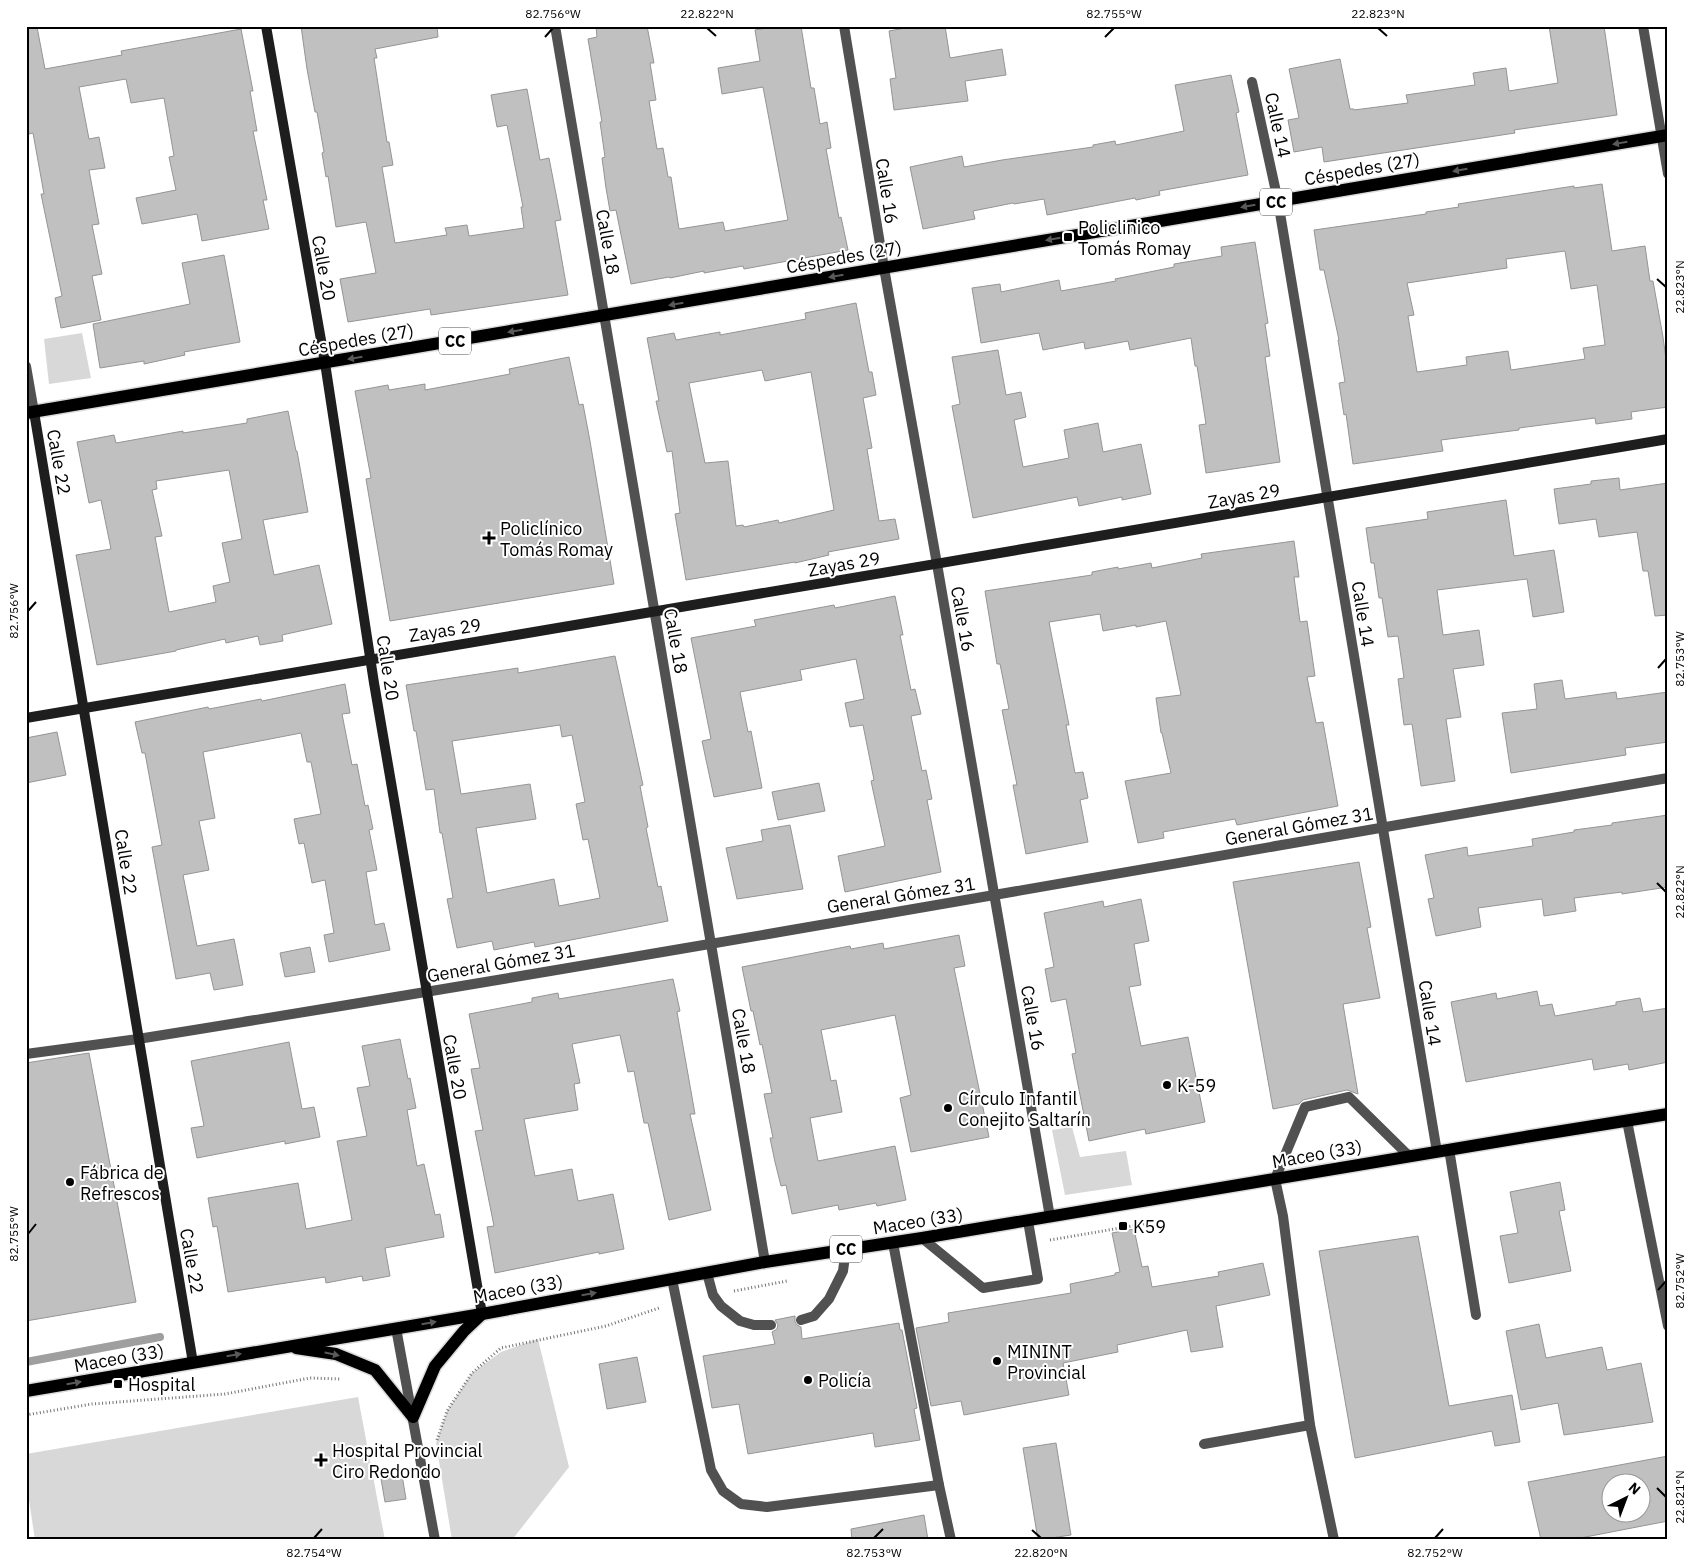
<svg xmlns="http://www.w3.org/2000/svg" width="1694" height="1566" viewBox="0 0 1694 1566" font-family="'IBM Plex Sans',sans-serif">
<rect width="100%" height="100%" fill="#fff"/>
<g fill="#d8d8d8">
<path d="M82,333L91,378L49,384L44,339Z"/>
<path d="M1072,1127L1080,1157L1126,1151L1132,1185L1065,1195L1052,1130Z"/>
<path d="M538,1339L569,1467L512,1540H452L436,1443L447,1411L472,1373L501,1352Z"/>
<path d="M358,1397L385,1540H35L26,1480V1454Z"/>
</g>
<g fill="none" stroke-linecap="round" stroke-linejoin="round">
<path stroke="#9f9f9f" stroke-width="8" d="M26,1362L160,1337"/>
</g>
<g fill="#c0c0c0" stroke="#959595" fill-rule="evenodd">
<path d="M301,26H437L438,37L375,49L377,58H374L387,142H389L393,165L382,167L395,243L447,235L445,228L467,225L469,236L524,228L521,207H523L507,125L497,127L491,95L527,89L540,160L549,158L561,220L555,221L568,295L431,315L430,309L348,322L340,279L376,273L366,222L336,227L328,176L326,177L322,153L324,152L317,112H315L307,69Z"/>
<path d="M596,26H647L654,63H650L656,100L649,101L657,149L663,148L668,177H671L679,229L723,222L725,231L788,220L763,87L722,94L718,68L760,61L755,30L779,26H801L811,88H814L820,124L827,122L831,148L826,149L839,218L841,217L848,250L744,269L743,266L704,273V271L670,278L669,277L631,284L616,210L610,211L606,188L602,158L605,157L600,122H602L588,39L597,37Z"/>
<path d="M916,26H945L950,58L1002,49L1006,75L965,81L968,101L894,110L890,79L896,78L889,31Z"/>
<path d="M1549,26H1604L1617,115L1514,130L1515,133L1324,162L1322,147L1294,152L1288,120L1299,118L1289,69L1340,59L1350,109H1354V110L1408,103L1406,95L1475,85L1473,73L1506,68L1509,91L1558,83Z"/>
<path d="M37,27L45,69L122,55L121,51L241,29L253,91H250L257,131H253L267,200H263L269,229L202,241L197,214L142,224L136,198L176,190L169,157L174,156L164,98L131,103L126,79L79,87L89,139L99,137L105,168L89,170L99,224L92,225L102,274L92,276L101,320L61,328L55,298L62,296L41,194H44L33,133L29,134L26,118V28Z"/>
<path d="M1231,75L1239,112L1236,113L1248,175L1159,191L1160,195L1136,200L1135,198L1047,215L1044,199L1014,204L1013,203L973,211L975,219L923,229L910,167L962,156L964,167L1002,160L1093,147V145L1115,141L1116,145L1184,131L1175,85Z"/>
<path d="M1602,184L1612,251L1645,246L1650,281H1653L1663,337L1668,374V407L1631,412L1632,419L1596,424L1595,418L1519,428V430L1441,440L1443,451L1353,464L1346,414L1344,415L1339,383L1345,382L1338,340H1339L1324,270H1320L1314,230L1426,214V212L1459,207L1458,204L1574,186V188ZM1565,251L1571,289L1597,285L1605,345L1583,348L1585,359L1511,370L1508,351L1466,357L1467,365L1417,372L1408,316L1414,315L1407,283L1507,268L1506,259Z"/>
<path d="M1255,242L1268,323L1265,324L1270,356L1265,357L1280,462L1206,473L1199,425L1206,424L1197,366H1195L1191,338L1130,350L1128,341L1085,349L1084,342L1043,350L1039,333L981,343L972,288L1000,284L1001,292L1059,280L1061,291L1116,281L1115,279L1174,267V264L1222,256L1221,247Z"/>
<path d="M224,255L240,342L184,352L185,355L144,364V361L100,368L93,324L190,304L182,263Z"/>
<path d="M856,303L869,372H872L876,395L863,398L872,448L867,449L879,521L895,519L899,539L828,552L829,555L795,563V562L686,580L675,514L680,513L672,451L667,452L656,401H659L647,338L674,333L676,340L720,332V335L806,319L805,313ZM762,370L765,381L811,372L834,510L779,523L778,520L744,527L743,525L736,526L728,461L705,463L689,383Z"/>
<path d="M998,350L1006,395L1021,392L1026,417L1014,420L1023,467L1069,458L1064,430L1098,423L1103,452L1141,444L1151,494L1122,500V497L1079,506L1077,497L973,518L952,406L960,404L952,357Z"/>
<path d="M569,357L579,405L583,404L590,441L614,584L390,621L366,479L371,478L355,391L388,385L389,390L425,384V390L510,374L509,369Z"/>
<path d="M288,411L296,451H297L308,512L263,520L274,575L319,565L332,624L282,635L283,641L260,645L258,636L226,643L225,639L176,650V651L97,665L76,555L111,549L101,500L89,503L77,442L114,435L116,443L183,431V433L247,423V419ZM229,470L242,539L222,543L230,582L213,586L216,602L169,612L155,537L162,536L152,490L157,489L156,481Z"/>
<path d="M1619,478L1620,490L1668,483V615L1655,616L1648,571H1643L1637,532L1599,537L1596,519L1559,524L1554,489L1591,484V481Z"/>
<path d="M1506,500L1514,556L1554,550L1564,612L1533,617L1527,579L1437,590L1443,635L1479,630L1484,665L1453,669L1461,717L1446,719L1455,781L1421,786L1412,724L1404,725L1398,679L1404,678L1398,636L1388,637L1382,598H1379L1374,563H1371L1366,528L1428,519L1427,512Z"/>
<path d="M1294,541L1299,577H1294L1300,622L1307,621L1315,676L1307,677L1316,723L1323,722L1338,806L1237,825L1235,819L1163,832L1164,838L1138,843L1125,781L1171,773L1162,733H1161L1156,698L1181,695L1166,621L1136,627V625L1103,631L1100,614L1049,622L1069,725H1066L1075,773L1083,772L1088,798L1080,800L1088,842L1026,854L1013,785H1017L1002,710L1009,709L1000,664H997L985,591L1092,575V572L1118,567V569L1151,563L1152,568L1202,558L1201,554Z"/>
<path d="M895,596L903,635H900L911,690L915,689L921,714L911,716L922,771L926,770L932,799L927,800L941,872L845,892L838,856L885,846L871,781L874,780L863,725L850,727L845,703L864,699L856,659L800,670L802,680L740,692L748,732L751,731L762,788L714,797L702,741L711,739L691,638L756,626L754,620L834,605L835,608Z"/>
<path d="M615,656L643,785L640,786L648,827L646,828L658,887L661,886L668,921L535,947L534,942L494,950L492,941L457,948L447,899L453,898L442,833H440L434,789L426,790L416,731H414L406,685L518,668V673ZM560,725L562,737L572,735L585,802L576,804L583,840L588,839L600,898L559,906L554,879L487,893L476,828L536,819L530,784L461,794L452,741Z"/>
<path d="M1562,680L1565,699L1616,692L1617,699L1668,692V742L1625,748L1626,755L1511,773L1502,713L1537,709L1534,684Z"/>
<path d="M345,684L350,713L342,714L352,765L357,764L365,806L368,805L373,829L369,830L377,870L366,872L375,925L384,923L390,950L329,962L324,935L334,933L325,880L312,883L304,843L299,844L294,819L321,814L311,762H307L301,733L203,752L215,818L199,821L209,870L183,875L197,946L234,939L243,985L214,990L210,973L176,979L152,847L162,845L145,753H142L135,722L208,707L209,709L261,699L262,701Z"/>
<path d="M57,732L66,775L26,783V738Z"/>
<path d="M819,783L825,811L778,820L772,792Z"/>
<path d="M1668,815V887L1622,894V892L1574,898L1576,911L1544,916L1542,899L1478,908L1481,927L1436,936L1428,899L1434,898L1425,855L1467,847L1468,856L1533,846L1532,839L1574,832V830L1612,825V823Z"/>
<path d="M790,825L803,889L737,899L726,848L763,841L761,830Z"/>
<path d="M1359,862L1371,927L1367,928L1380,998L1343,1004L1358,1094L1347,1090L1303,1100L1299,1104L1273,1109L1233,882Z"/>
<path d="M1141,899L1149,941L1134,944L1141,985L1129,987L1141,1046L1188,1037L1205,1122L1146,1134L1145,1129L1089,1141L1072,1054L1076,1053L1066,999L1051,1002L1045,969L1054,967L1044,913L1103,901L1104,907Z"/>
<path d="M959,935L965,966L954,968L989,1137L911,1152L900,1098L911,1095L895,1015L821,1030L831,1081L836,1080L842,1112L810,1118L818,1161L895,1146L906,1200L877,1206L876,1203L839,1210L838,1205L792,1214L786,1185L781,1186L775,1162L770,1138H773L764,1094L772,1093L762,1044L760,1045L753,1011H751L742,967L850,946L851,949L883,943L884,949Z"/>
<path d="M310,947L315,972L285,977L280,953Z"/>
<path d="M673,979L680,1011L677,1012L695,1114H690L711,1210L669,1220L648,1123H644L634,1071L628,1072L620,1035L572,1044L580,1083L574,1084L578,1110L524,1119L535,1176L572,1169L578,1201L613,1194L624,1249L599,1254V1252L495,1273L487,1227L494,1226L475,1131L483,1130L471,1069L480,1068L469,1014L532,1002V998L558,993L559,999Z"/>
<path d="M1537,991L1540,1006L1552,1004L1555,1016L1616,1005V1002L1640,998L1643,1012L1668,1008V1062L1629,1070L1628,1064L1594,1070L1592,1059L1466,1082L1451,1002L1496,993L1497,999Z"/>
<path d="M400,1039L408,1079L410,1078L416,1108L407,1110L417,1166L424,1164L435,1215L440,1214L444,1237L385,1248L390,1276L363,1281L362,1276L326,1283L325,1277L228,1292L217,1226L213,1227L208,1198L298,1183L306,1229L352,1220L337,1141L367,1136L357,1088L370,1086L362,1046Z"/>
<path d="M289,1042L302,1109L314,1107L320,1137L285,1144V1141L197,1158L191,1128L204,1126L191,1061Z"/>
<path d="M89,1053L136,1302L26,1321V1063Z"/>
<path d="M1560,1182L1565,1210L1559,1211L1571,1271L1509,1283L1500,1236L1518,1233L1510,1192Z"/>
<path d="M1134,1229L1142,1267L1148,1266L1152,1287L1219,1276L1218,1272L1263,1263L1270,1295L1216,1306L1223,1347L1191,1352L1187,1330L1117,1345L1118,1352L1063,1363L1069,1395L964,1415L961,1401L931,1406L916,1328L949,1322L948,1313L1071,1293L1070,1284L1115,1275V1273L1120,1272L1112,1233Z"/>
<path d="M1418,1236L1449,1406L1512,1395L1520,1442L1495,1446L1492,1431L1355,1458L1319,1251Z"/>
<path d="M795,1316V1322L797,1325L801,1327L802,1339L899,1323L900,1330H902L917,1408L914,1409L920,1440L875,1447L873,1433L748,1454L739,1404L712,1408L703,1356L775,1344L772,1332L777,1329L778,1325L775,1320Z"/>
<path d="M1539,1324L1546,1358L1602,1347L1607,1370L1641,1363L1653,1422L1564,1435L1558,1403L1521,1410L1506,1331Z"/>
<path d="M637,1357L646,1402L607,1409L599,1364Z"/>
<path d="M1056,1443L1071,1535L1038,1540L1023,1448Z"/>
<path d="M1668,1456V1521L1570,1540H1541L1528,1482ZM1612,1484H1642V1514H1612Z"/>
<path d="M402,1475L406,1499L385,1502L381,1479Z"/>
<path d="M924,1515L928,1540H852L851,1529Z"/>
</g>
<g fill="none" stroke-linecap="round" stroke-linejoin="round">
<g stroke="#dbdbdb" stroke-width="15">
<g id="primary">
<path d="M26,413L1668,135"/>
<path d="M296,1348L336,1354L375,1370L413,1417L435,1366L464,1331L482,1314"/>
<path d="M26,1391L482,1314L765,1262L922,1238L1531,1136L1668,1114"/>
</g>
</g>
<g stroke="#737373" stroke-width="3" stroke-dasharray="1 2.5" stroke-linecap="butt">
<path d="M1050,1240L1144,1224"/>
<path d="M734,1291L787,1281"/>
<path d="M26,1415L92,1404L225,1394L310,1378L340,1379"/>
<path d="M437,1440L447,1411L472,1373L501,1348L606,1326L659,1308"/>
</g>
<g stroke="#515151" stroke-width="10">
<path d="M26,1054L138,1039"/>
<path d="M1449,1149L1476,1315"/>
<path d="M922,1238L983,1288L1038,1279L1028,1221"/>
<path d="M893,1243L939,1485L951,1540"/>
<path d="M707,1273L713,1295L721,1306L740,1321L754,1325H771"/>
<path d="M672,1279L711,1470L723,1491L741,1504L767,1507L939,1485"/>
<path d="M801,1320L814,1316L829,1299L843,1271L846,1249"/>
<path d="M1310,1425L1334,1540"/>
<path d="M1204,1444L1310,1425L1283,1216L1275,1179L1305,1107L1349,1097L1409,1156"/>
</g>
<g stroke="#515151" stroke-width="10">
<path d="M555,26L765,1262"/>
<path d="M844,26L884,268L937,564L1050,1217"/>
<path d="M1643,26L1668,174"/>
<path d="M1252,82L1278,201L1437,1152"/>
<path d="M26,366L34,412"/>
<path d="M138,1039C649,957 1158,866 1668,778"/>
<path d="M1627,1121L1668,1326"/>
<path d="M396,1328L435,1540"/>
</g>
<g stroke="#1e1e1e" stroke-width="10">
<path d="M266,26L325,363L374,683L482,1314"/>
<path d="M34,412L193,1363"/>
<path d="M26,718C573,625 1121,533 1668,439"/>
</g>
<use href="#primary" stroke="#000" stroke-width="12"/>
</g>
<defs><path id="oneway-solid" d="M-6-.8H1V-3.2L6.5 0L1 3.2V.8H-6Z" transform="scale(1.25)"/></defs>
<g fill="#595959">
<use href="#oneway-solid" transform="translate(1620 143) rotate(170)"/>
<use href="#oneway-solid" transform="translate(1460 170) rotate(170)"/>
<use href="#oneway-solid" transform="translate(1248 206) rotate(170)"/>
<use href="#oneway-solid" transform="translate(1053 239) rotate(170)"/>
<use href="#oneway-solid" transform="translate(836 276) rotate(170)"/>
<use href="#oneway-solid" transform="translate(676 304) rotate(170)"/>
<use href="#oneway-solid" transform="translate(515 331) rotate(170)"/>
<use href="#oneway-solid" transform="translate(355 358) rotate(171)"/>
<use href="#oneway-solid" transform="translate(589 1294) rotate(-10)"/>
<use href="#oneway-solid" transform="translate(429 1323) rotate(-10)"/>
<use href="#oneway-solid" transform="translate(332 1354) rotate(12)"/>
<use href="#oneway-solid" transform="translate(234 1355) rotate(-10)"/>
<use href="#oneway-solid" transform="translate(74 1383) rotate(-10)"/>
</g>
<path fill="none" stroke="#000" stroke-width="2" d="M707,28L716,36M1378,28L1387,36M545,37L553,28M1105,37L1114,28M1657,279L1666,287M28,611L36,602M1658,668L1666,659M1657,883L1666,892M28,1234L36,1224M1658,1290L1666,1281M1657,1488L1666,1497M1032,1530L1041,1538M314,1538L322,1529M874,1538L883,1529M1435,1538L1443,1529"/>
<g fill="#000" stroke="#fff" stroke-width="2">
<rect x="1063" y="232" width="10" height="10" rx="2.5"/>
<path d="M486.5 530.5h5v5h5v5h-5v5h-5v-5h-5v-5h5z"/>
<circle cx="1167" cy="1085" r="5"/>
<circle cx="948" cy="1108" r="5"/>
<circle cx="70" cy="1182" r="5"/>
<rect x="1118" y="1221" width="10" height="10" rx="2.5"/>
<circle cx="997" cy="1361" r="5"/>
<circle cx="808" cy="1380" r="5"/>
<rect x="113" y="1379" width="10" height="10" rx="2.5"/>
<path d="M318.5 1452.5h5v5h5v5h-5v5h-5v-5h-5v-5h5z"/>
</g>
<g text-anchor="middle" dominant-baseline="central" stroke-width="4" stroke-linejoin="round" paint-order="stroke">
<g fill="#fff" stroke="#4c4c4c" stroke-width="1">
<rect x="1260" y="188.5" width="32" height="27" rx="4"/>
<rect x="439" y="327.5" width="32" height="27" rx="4"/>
<rect x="830" y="1235.5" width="32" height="27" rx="4"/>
</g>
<g font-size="16" font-weight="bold" fill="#000">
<text x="1276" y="202">CC</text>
<text x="455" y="341">CC</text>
<text x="846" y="1249">CC</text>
</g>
<g font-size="18" fill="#000" stroke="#fff">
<text transform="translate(1278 125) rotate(78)">Calle 14</text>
<text transform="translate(1362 169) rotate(-10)">Céspedes (27)</text>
<text transform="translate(887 191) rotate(81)">Calle 16</text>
<text transform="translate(608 242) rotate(80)">Calle 18</text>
<text transform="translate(844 257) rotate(-10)">Céspedes (27)</text>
<text transform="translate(324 268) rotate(80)">Calle 20</text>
<text transform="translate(356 340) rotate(-10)">Céspedes (27)</text>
<text transform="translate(59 462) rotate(80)">Calle 22</text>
<text transform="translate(1244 496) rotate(-10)">Zayas 29</text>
<text transform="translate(844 564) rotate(-10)">Zayas 29</text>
<text transform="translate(1363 614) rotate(81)">Calle 14</text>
<text transform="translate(963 619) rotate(80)">Calle 16</text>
<text transform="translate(445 630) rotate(-9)">Zayas 29</text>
<text transform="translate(676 641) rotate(80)">Calle 18</text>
<text transform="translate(388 668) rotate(81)">Calle 20</text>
<text transform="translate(1299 826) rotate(-10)">General Gómez 31</text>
<text transform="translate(126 862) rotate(81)">Calle 22</text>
<text transform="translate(901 895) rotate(-9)">General Gómez 31</text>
<text transform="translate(501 963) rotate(-10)">General Gómez 31</text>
<text transform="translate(1430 1013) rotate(81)">Calle 14</text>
<text transform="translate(1033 1018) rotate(80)">Calle 16</text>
<text transform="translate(744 1041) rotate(80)">Calle 18</text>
<text transform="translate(455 1067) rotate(80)">Calle 20</text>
<text transform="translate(1317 1154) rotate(-10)">Maceo (33)</text>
<text transform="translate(918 1221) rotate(-9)">Maceo (33)</text>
<text transform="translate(192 1261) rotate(80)">Calle 22</text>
<text transform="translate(518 1289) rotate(-10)">Maceo (33)</text>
<text transform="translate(119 1358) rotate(-10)">Maceo (33)</text>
</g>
<g font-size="18" fill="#000" stroke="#fff" text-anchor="start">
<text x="1078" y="227">Policlinico<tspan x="1078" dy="21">Tomás Romay</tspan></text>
<text x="500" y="528">Policlínico<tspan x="500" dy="21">Tomás Romay</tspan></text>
<text x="1177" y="1085">K-59</text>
<text x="958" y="1098">Círculo Infantil<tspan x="958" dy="21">Conejito Saltarín</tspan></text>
<text x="80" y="1172">Fábrica de<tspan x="80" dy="21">Refrescos</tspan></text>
<text x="1133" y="1226">K59</text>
<text x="1007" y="1351">MININT<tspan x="1007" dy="21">Provincial</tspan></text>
<text x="818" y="1380">Policía</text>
<text x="128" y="1384">Hospital</text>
<text x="332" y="1450">Hospital Provincial<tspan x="332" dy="21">Ciro Redondo</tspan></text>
</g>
</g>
<rect width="1694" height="1566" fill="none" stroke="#ffffff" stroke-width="55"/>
<g transform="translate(1626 1498) rotate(42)"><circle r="24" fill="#ffffff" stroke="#999999"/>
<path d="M0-4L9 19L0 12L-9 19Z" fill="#000000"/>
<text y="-8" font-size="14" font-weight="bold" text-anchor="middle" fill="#000000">N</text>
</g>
<rect x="28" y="28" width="1638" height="1510" fill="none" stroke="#000" stroke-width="2"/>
<g font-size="12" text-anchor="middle" fill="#000">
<text x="553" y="18">82.756°W</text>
<text x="707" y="18">22.822°N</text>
<text x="1114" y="18">82.755°W</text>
<text x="1378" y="18">22.823°N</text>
<text transform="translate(1680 287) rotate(-90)" y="4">22.823°N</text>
<text transform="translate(14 611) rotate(-90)" y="4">82.756°W</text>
<text transform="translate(1680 659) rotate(-90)" y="4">82.753°W</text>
<text transform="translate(1680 892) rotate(-90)" y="4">22.822°N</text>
<text transform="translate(14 1234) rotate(-90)" y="4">82.755°W</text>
<text transform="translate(1680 1281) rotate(-90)" y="4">82.752°W</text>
<text transform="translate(1680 1497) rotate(-90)" y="4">22.821°N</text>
<text x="314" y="1557">82.754°W</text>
<text x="874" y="1557">82.753°W</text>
<text x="1041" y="1557">22.820°N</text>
<text x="1435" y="1557">82.752°W</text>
</g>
</svg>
